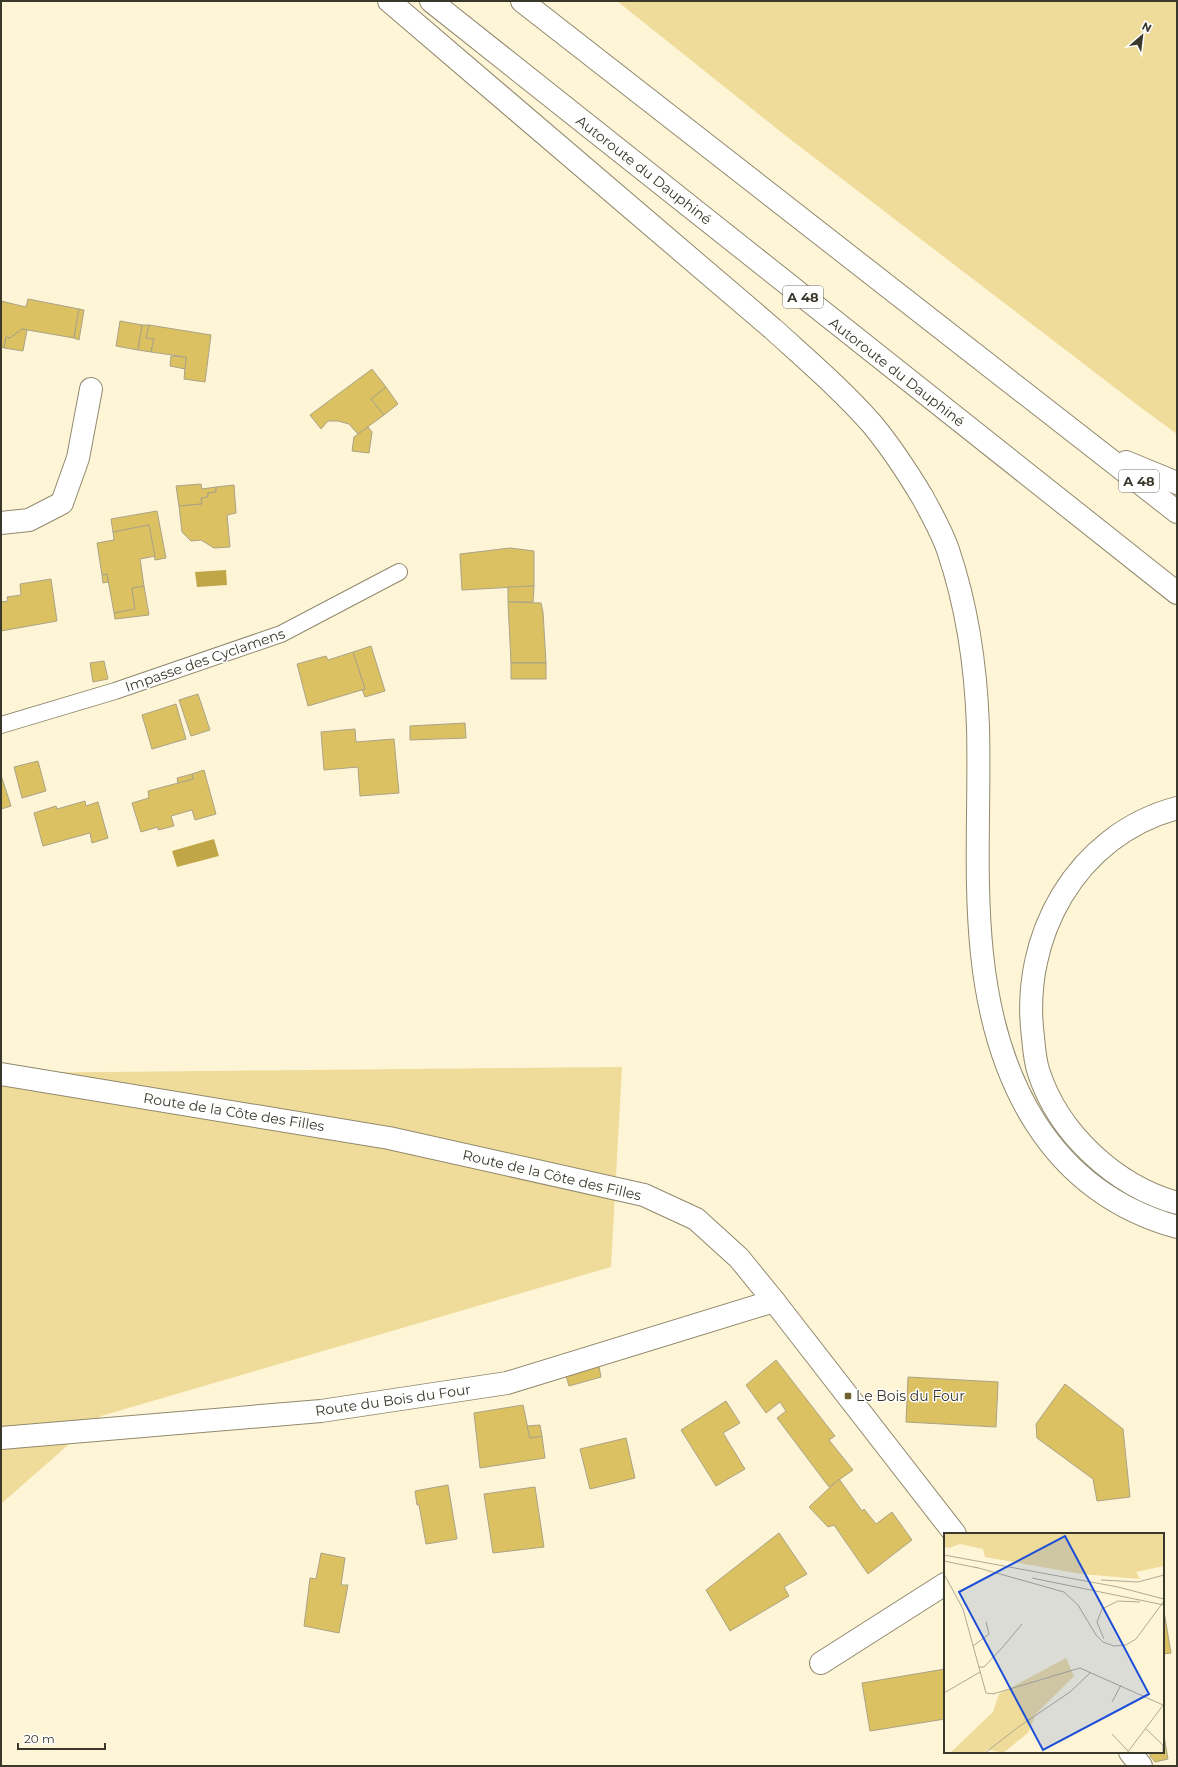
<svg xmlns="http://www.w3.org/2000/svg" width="1178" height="1767" viewBox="0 0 1178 1767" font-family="Montserrat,sans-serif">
<rect width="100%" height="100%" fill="#fef5d7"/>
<g fill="#efdc9a">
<path d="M617,1H1177V434L1140,407L786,136Z"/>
<path d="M622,1067L611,1267L101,1416L1,1504V1073Z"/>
</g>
<g fill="#c0a646">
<path d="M226,570L227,585L197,587L195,572Z"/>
<path d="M214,839L219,856L177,867L172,851Z"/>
</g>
<g fill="#dbc162" stroke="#aba387">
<path d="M28,299L79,309L74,338L22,329L10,338L6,337L4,348L1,347V301L26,307Z"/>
<path d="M79,309L84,310L79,340L74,338Z"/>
<path d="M120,321L142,325L138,350L116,346Z"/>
<path d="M142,325H149L146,338L154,339L151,352L138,350Z"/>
<path d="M149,325L211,335L205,382L184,379L186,357L151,352L154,339L146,338Z"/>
<path d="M22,329L27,330L23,351L4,348L6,337L10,338Z"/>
<path d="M171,356L186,357L185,369L170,366Z"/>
<path d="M372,369L386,387L371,399L384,415L358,434L349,424L338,421H328L321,429L310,415Z"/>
<path d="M386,387L398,404L384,415L371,399Z"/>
<path d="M368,427L372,432L369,453L352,451L354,437Z"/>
<path d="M201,484L202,489L216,487V492L208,493V497L201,498L202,504L179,506L176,486Z"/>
<path d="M234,485L236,513L227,515L230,547L214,548L201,540L191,541L182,532L179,506L202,504L201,498L208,497V493L216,492V487Z"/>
<path d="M157,511L166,558L155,560L149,525L113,532L111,519Z"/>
<path d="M149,525L155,556L140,559L144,586L132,588L135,609L114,613L107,574L102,575L97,543L114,540L113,532Z"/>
<path d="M510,548L534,551V586L462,590L460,554Z"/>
<path d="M107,574L108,582L103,583L102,575Z"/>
<path d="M51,579L57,621L1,631V602L8,601L7,597L21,595L20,584Z"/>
<path d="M144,586L149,615L115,619L114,613L135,609L132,588Z"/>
<path d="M534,586L533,602H508V587Z"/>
<path d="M508,602L541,603L543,612L546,663H511Z"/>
<path d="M371,646L385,691L365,697L362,689H365L353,652Z"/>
<path d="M353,652L365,689L308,706L297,664L326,656L328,660Z"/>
<path d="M104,661L108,679L93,682L90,663Z"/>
<rect x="511" y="663" width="35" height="16"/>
<path d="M198,694L210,730L191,736L179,700Z"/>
<path d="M176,704L186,739L152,749L142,715Z"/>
<path d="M465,723L466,738L410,740V726Z"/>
<path d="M355,729L356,742L394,739L399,793L360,796L358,767L324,770L321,732Z"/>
<path d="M38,761L46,791L22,798L14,767Z"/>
<path d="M204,770L216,814L195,820L192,810L171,816L174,826L158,830V827L141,832L132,803L149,798L148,791L193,779L192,774Z"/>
<path d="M192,774L193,779L178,783L177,778Z"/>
<path d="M1,775L11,806L1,809Z"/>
<path d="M85,801L86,806L98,802L108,838L92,843L90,833L43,846L34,813L56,806L57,809Z"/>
<path d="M776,1360L835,1436L829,1440L853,1470L829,1487L777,1418L786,1411L780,1402L766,1413L746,1385Z"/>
<path d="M599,1366L601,1377L569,1386L566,1376Z"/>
<path d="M908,1377L998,1382L996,1427L906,1422Z"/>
<path d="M1065,1384L1123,1429L1130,1497L1097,1501L1093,1479L1037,1438L1036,1424Z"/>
<path d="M726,1401L740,1423L723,1433L745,1469L716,1486L681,1430Z"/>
<path d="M523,1405L530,1438L542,1436L545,1458L480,1468L474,1413Z"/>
<path d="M540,1425L542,1436L530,1438L527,1426Z"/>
<path d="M626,1438L635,1478L590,1489L580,1449Z"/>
<path d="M839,1479L862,1511L864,1509L876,1524L892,1512L912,1540L868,1574L834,1525L828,1527L809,1507Z"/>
<path d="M448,1485L457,1539L426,1544L419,1505H417L415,1491Z"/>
<path d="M535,1487L544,1547L493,1553L484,1494Z"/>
<path d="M779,1533L807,1574L784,1587L789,1596L730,1631L706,1590Z"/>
<path d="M321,1553L345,1558L341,1585H348L339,1633L304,1626L310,1578L316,1579Z"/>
<path d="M1163,1605L1171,1653L1163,1654Z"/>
<path d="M945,1669V1719L870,1731L862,1683Z"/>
<path d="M1163,1730L1168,1759L1155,1762L1150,1756V1752H1163Z"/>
</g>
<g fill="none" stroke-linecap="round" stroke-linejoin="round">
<g stroke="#91896d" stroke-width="18">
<path id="lane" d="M1,725L115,691L281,634L399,572"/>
</g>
<g stroke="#91896d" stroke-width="24">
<g id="street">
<path d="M1,523L29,520L62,503L78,458L91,389"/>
<path d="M1,1074L389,1138L644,1195L696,1219L739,1258L774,1301L955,1534"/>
<path d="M1,1438L321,1411L507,1383L774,1301"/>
<path d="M821,1663L945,1584"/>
<path d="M1130,1752L1141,1766"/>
</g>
</g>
<g stroke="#91896d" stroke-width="24">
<g id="highway">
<path d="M389,1L773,329C807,360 842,390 872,424C891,447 908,473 923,498C932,515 942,532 948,550C967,606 976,668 978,727C980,802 974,878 982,954C995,1078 1048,1191 1177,1227"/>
<path d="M431,1L1177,593"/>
<path d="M522,1L1177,512"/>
<path d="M1126,462L1177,483"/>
<path d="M1177,808C1076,835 1020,937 1033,1037C1034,1049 1035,1062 1039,1073C1059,1134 1116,1186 1177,1203"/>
</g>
</g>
<use href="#lane" stroke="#fff" stroke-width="16"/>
<use href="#street" stroke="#fff" stroke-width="22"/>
<use href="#highway" stroke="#fff" stroke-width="22"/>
</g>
<rect fill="#70622f" stroke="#fff" stroke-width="1.5" x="844" y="1392" width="8" height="8" rx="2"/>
<g text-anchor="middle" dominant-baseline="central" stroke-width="3" stroke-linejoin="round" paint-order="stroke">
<g fill="#fff" stroke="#75736b" stroke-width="1">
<rect x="783" y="286" width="40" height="22" rx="3"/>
<rect x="1119" y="470" width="40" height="22" rx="3"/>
</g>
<g font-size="13" font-weight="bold" fill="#3a372b">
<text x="803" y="297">A 48</text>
<text x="1139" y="481">A 48</text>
</g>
<g font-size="14" fill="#3a372b" stroke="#fff">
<text transform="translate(644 170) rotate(38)">Autoroute du Dauphiné</text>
<text transform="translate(897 372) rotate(38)">Autoroute du Dauphiné</text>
<text transform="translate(205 660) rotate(-19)">Impasse des Cyclamens</text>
<text transform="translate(234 1112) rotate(9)">Route de la Côte des Filles</text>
<text transform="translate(552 1175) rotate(13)">Route de la Côte des Filles</text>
<text transform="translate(393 1400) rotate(-8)">Route du Bois du Four</text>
</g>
<g font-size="14" fill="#3a372b" stroke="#fff" text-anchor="start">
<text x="856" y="1396">Le Bois du Four</text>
</g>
</g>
<g transform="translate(944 1533)">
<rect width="220" height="220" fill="#fef5d7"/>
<path d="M0,0H220V33L192,39L196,46L137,41L41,24L39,16L16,11L5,15L0,14ZM122,125L130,143L92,181L84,200L59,220L43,216L40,220H6L49,179L55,161Z" fill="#efdc9a"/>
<path fill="none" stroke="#b0a992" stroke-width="1" d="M0,22L174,54L220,66M0,28L34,35M31,34L120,59L134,72L152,102L159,109L170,113L182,112L192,106L220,68M0,41L19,76L42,160L49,161L136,135L219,172M88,45L220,72M157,47L194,49L220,42M160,106L153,89L158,76L174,68L196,69M29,113L45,101L42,89M35,134H40L58,115L78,91M0,160L36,139M168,169L177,152M201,195L219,212V220M168,201L184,218M41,220L73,195L126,159L147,139M183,220L220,171"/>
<path fill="#1d4ed8" fill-opacity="0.15" stroke="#1d4ed8" stroke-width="2" d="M121,3L205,161L99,217L15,59Z"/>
<rect width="220" height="220" fill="none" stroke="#3a372b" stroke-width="2"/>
</g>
<rect width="1178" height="1767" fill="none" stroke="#3a372b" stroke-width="4"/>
<g transform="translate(1142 36) rotate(28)" stroke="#ffffff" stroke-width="3" paint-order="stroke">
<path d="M0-3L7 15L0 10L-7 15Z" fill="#3a372b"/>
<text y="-6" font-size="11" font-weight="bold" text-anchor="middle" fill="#3a372b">N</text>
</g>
<path d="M18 1743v6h87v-6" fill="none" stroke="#3a372b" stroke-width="2"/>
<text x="24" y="1743" font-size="12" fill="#3a372b" stroke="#ffffff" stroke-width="3" paint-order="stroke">20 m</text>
</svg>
